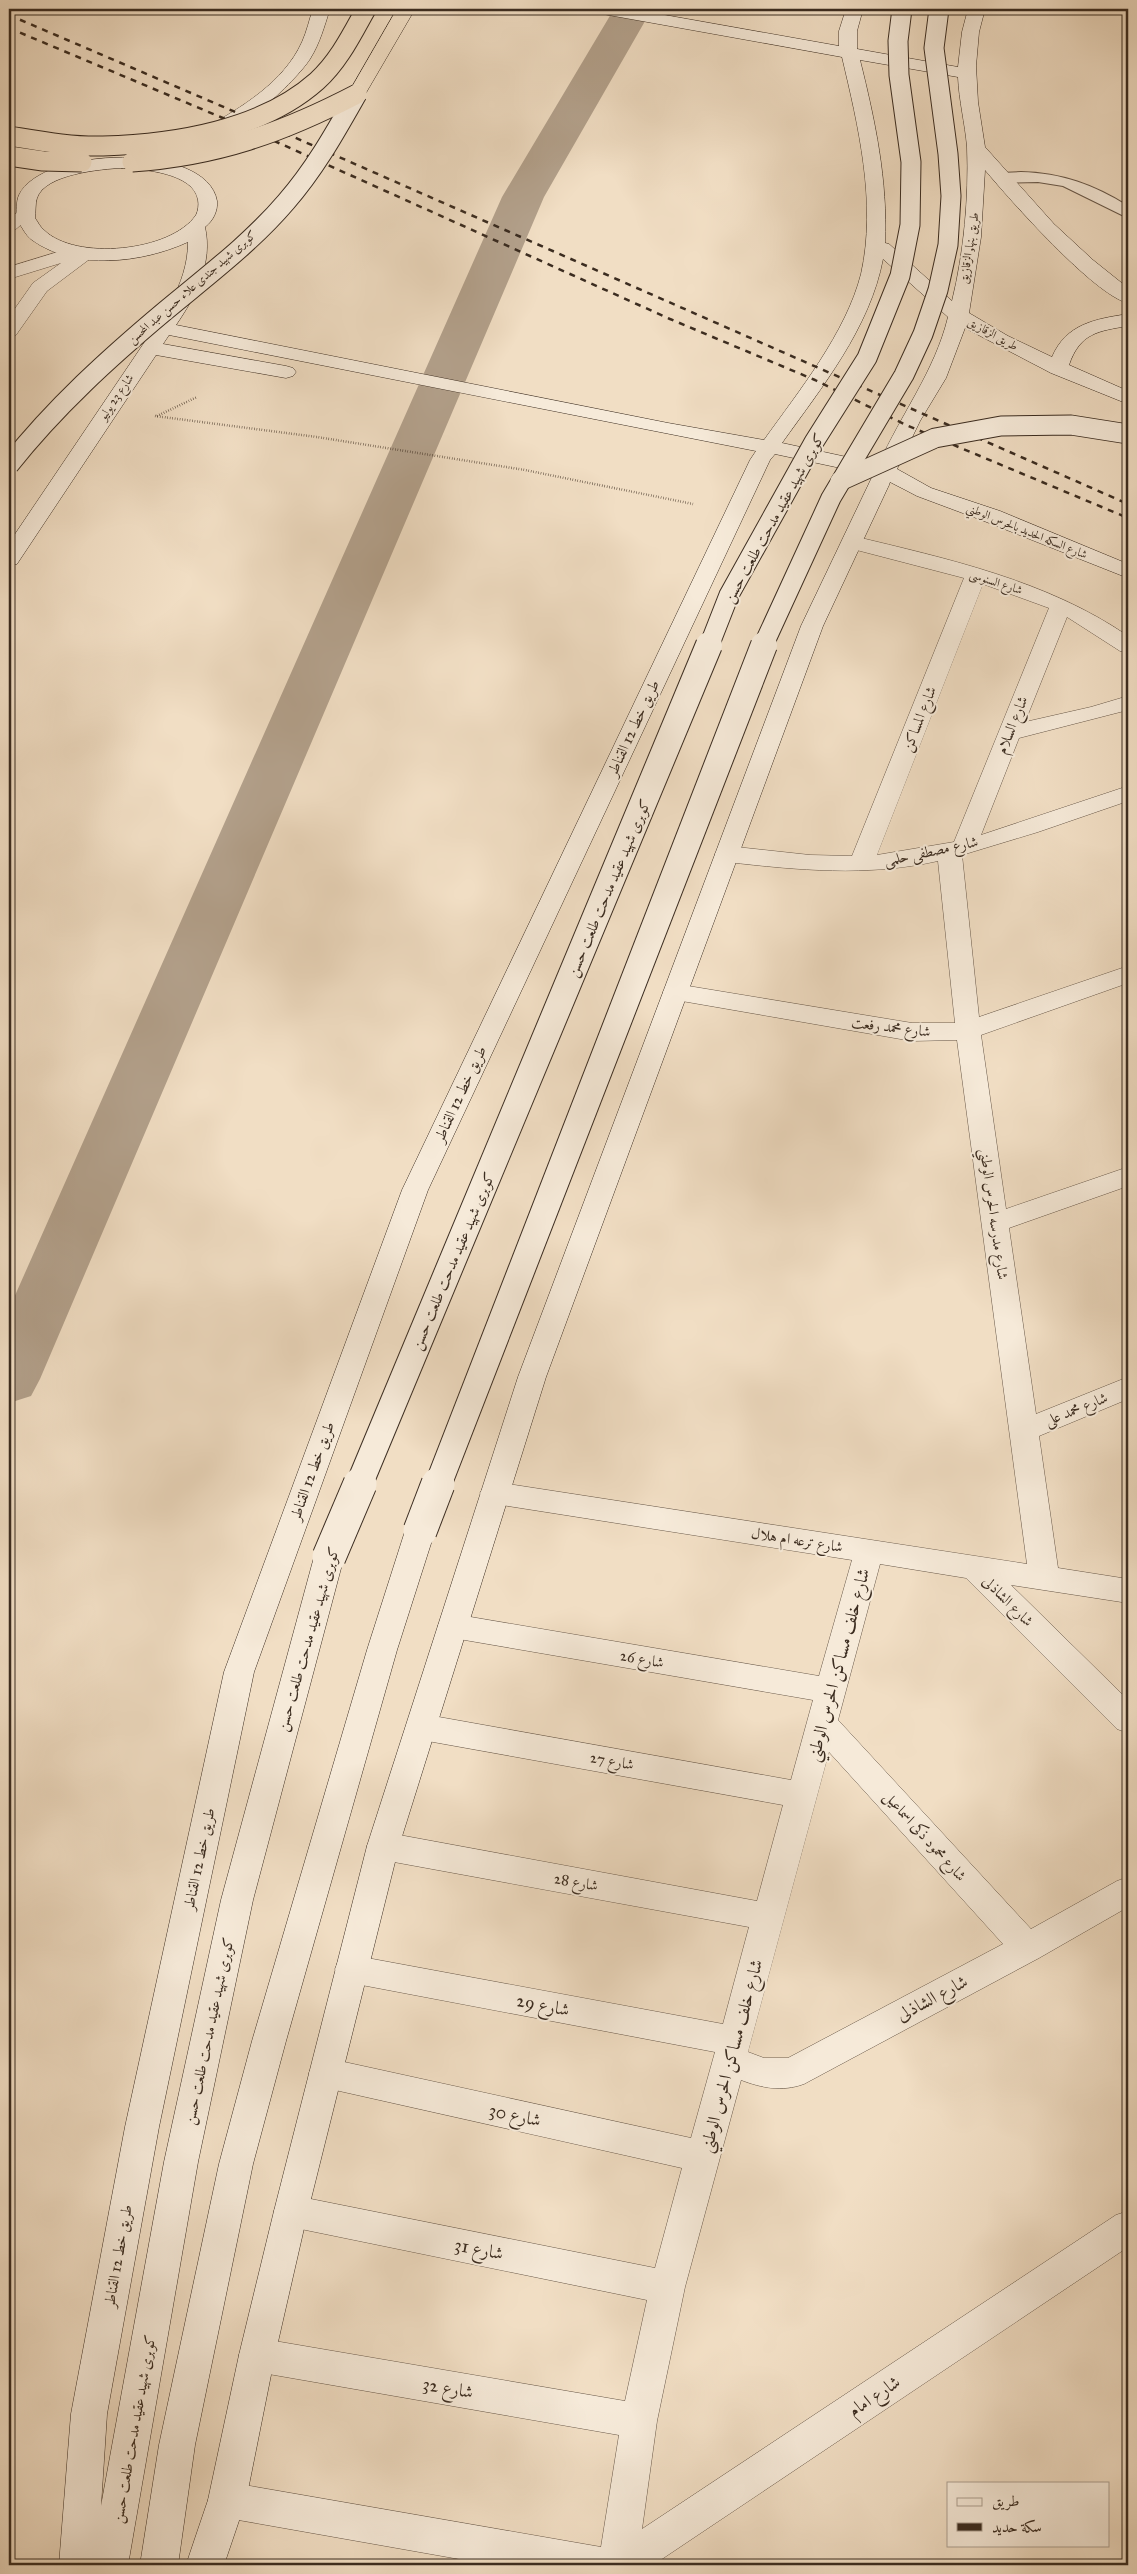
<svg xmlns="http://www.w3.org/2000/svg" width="1137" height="2574" viewBox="0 0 1137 2574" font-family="'IM FELL Great Primer',Amiri,serif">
<rect width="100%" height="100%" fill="#f1dec4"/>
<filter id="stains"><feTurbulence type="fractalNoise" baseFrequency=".004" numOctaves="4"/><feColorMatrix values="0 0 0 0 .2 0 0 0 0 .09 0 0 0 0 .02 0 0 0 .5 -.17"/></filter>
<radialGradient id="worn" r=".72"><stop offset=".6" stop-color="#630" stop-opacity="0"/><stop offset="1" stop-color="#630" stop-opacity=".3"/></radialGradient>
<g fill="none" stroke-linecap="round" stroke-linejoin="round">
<path fill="#b3a18c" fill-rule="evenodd" d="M614,9H652L544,197L40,1379L31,1396L9,1403V1309L502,197Z"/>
<g stroke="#685849" stroke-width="2">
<path id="lane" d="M1021,172C1062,173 1094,185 1128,206V218L1063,186L1038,182L1001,183L993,178L1001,173Z"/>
</g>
<g stroke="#685849" stroke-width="1">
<g id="street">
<path d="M21,211L28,213L30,217L16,229L9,231V217Z"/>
<path d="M74,247L92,251L95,255L47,291L16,335L9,337V317L33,283L61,263L9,279V267Z"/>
<path d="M853,536C948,559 1046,580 1128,636V653L1120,651L1067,617L1025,722L1091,707L1128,696V710L1019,738L981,835L1128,786V801L1038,832L962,855L979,1017L1128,966V983L981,1035L1006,1209L1128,1167V1186L1009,1228L1036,1414L1128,1377V1399L1039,1436L1058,1568L1128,1579V1603L1011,1585L1128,1700V1733L1117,1729L966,1578L880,1564L838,1720L1031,1929L1117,1881L1128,1877V1907L1039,1958L804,2084C782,2092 762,2088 741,2080L685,2287L657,2421L642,2529L1116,2215L1128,2211V2247L653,2565H493L227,2518L214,2513L208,2500L214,2487L227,2482L601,2547L619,2435L257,2372L244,2367L239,2355L244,2343L257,2338L625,2401L647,2300L291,2227L279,2222L274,2211L279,2200L291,2195L655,2268L682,2168L326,2088L314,2084L309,2073L314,2062L326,2058L691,2138L715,2052L351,1983L339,1979L335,1969L339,1959L351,1955L723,2024L749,1927L383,1860L372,1856L367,1846L372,1836L383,1832L757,1901L783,1805L422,1740L411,1736L406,1727L411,1718L422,1714L791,1780L813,1700L453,1638L442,1635L438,1626L442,1617L453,1614L819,1676L852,1560L495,1504L485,1501L480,1493L485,1485L495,1482L1027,1564L957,1040L912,1041L676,1000L667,998L663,992L667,986L676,984L912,1023H955L938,861C867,877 798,870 727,862L718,859L715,854L718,849L727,846L810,855L852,856L964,578L845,547L842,542L845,537ZM983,584L1049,608L954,842L877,855ZM829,1752L1003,1944L788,2058H764L748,2052Z"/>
</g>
</g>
<g stroke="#3b2c20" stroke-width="1">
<g id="secondary">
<path d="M313,9H330C324,27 320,43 310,59C296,81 231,143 205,136L202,132L205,128C241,108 284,82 302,42C307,31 309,20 313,9Z"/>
<path d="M594,9H631L839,46V31L846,9H863L857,31V49L958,67L962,32L968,9H985L979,32L976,66L978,102L985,147L1054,224L1093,260L1128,288V303C1094,295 1010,200 985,170L981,237L969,313L1008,336L1052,357C1066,324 1095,319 1128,314V326C1098,331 1080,333 1069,365L1128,391V404L1051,373L965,328L946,378L920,421L897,469L931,488L1000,511L1128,564V578L984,521L917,496L890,482L889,485L823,626L546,1377L399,1846L308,2211L275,2355L246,2500L224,2565H186L208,2500L239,2355L274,2211L367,1846L518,1377L801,626L873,475L775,454L770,460L428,1190L254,1672L159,2127L107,2414L101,2506L164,2162L221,1900L314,1557L319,1549L329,1545L339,1549L344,1557L253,1900L198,2162L128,2565H59L71,2414L125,2127L224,1672L402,1190L750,460L756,451L169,335L163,344L286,366L293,368L296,372L293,376L286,378L156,355L17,564L9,565V543L171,303C181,283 188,264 188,242C142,263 75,271 32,240C25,235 21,225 16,218C17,211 16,201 19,195C41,147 207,141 217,201C218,211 213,221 205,227C213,263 196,296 176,325L668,423L764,440C799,391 846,333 861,274C877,203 858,125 842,57L603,14L597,13ZM860,60L958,77C959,101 965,123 967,147C969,197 964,252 952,301L889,244L885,243C888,181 875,120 860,60ZM122,168C143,169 194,173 198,200C199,205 198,211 196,215C171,252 75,261 44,230C40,227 38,222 35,218C36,212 35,204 37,198C45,174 101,169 122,168ZM883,259L948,317C935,371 901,414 879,464L782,443C822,387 870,328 883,259Z"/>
<path d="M420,1519L430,1523L435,1531L397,1650L286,2041L253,2164L195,2445L178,2565H140L159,2445L219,2164L252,2041L367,1650L405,1531L410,1523Z"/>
</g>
</g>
<g stroke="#3b2c20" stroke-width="1">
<path id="highway" d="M397,9H415L363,98H351L348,94Z"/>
</g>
<g stroke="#3b2c20" stroke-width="2.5" stroke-dasharray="0.5 2" stroke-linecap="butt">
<path d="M155,416L317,437L525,470L693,504"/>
<path d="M157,416L197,397"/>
</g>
<use href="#lane" fill="#f6ead9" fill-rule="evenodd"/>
<use href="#street" fill="#f6ead9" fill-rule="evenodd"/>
<use href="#secondary" fill="#f6ead9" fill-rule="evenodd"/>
<use href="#highway" fill="#f1dec4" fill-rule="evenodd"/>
<g stroke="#3b2c20" stroke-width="2.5" stroke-dasharray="6 6" stroke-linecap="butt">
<path d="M9,15L289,135L1128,504"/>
<path d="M9,28L230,121L670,319L815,380L906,425L1128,518"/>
</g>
<g stroke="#3b2c20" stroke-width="21" stroke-linecap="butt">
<g id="secondary-bridge-far2">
<path d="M9,465C55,407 109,358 165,311C207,276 251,243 286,202C315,169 336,131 357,94"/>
<path d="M840,481L935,438L1001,426L1071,425L1128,434"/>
<path d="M709,646L729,595L814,442L867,358L900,276L910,225L911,162L899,75L898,41L902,9"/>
<path d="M763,646L831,498L904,375L923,334L938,290L948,245L951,196L948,154L934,48L939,9"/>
</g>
</g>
<g stroke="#3b2c20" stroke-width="28" stroke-linecap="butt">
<g id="secondary-bridge-far1">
<path d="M359,1485L709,645"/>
<path d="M438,1485L764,645"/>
</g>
</g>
<g stroke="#3b2c20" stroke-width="35" stroke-linecap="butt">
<g id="secondary-bridge">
<path d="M420,1531L438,1484"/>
<path d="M329,1557L360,1484"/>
</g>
</g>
<g stroke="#3b2c20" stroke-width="21" stroke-linecap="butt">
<g id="highway-bridge">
<path d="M9,136C40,141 72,147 103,146C175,144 262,130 317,81C339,61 352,34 366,9"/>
<path d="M9,156L43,161L82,162"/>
<path d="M132,162C217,156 282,133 357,94"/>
</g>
</g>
<use href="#secondary-bridge-far2" stroke="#f6ead9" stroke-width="19"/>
<use href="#secondary-bridge-far1" stroke="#f6ead9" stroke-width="26"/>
<use href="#secondary-bridge" stroke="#f6ead9" stroke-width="33"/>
<use href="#highway-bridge" stroke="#f1dec4" stroke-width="19"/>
</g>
<g text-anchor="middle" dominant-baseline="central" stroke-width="4" stroke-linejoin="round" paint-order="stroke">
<g font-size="12" fill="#3b2c20" stroke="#f6ead9">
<text transform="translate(969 248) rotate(-81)">طريق بنها, الزقازيق</text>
<text transform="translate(192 287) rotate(-41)">كوبرى شهيد جندى علاء حسن عبد المحسن</text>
<text transform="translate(993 334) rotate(29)">طريق الزقازيق</text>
<text transform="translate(116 397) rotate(-56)">شارع 23 يوليو</text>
<text transform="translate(1027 531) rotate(22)">شارع السكه الحديد بالحرس الوطني</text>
<text transform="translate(996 582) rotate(18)">شارع السنوسى</text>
</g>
<g font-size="15" fill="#3b2c20" stroke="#f6ead9">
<text transform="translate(774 518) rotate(-61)">كوبرى شهيد عقيد مدحت طلعت حسن</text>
<text transform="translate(919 719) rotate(-68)">شارع المساكن</text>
<text transform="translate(1012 725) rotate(-68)">شارع السلام</text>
<text transform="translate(633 728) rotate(-65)">طريق خط 12 القناطر</text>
<text transform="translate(931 851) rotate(-12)">شارع مصطفى حلمى</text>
<text transform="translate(609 888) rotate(-67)">كوبرى شهيد عقيد مدحت طلعت حسن</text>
<text transform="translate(891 1027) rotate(7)">شارع محمد رفعت</text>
<text transform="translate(460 1094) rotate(-65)">طريق خط 12 القناطر</text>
<text transform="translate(994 1214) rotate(82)">شارع مدرسه الحرس الوطني</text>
<text transform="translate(453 1261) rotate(-67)">كوبرى شهيد عقيد مدحت طلعت حسن</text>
<text transform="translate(1076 1409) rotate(-22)">شارع محمد على</text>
<text transform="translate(312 1471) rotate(-70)">طريق خط 12 القناطر</text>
<text transform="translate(797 1540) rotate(9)">شارع ترعه ام هلال</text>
<text transform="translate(1008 1601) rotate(45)">شارع الشاذلى</text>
<text transform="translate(308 1639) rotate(-74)">كوبرى شهيد عقيد مدحت طلعت حسن</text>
<text transform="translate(642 1659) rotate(10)">شارع 26</text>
<text transform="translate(612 1761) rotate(10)">شارع 27</text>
<text transform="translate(925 1836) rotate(48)">شارع محمود ذكى اسماعيل</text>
<text transform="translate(199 1859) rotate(-78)">طريق خط 12 القناطر</text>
<text transform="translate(576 1882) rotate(10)">شارع 28</text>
<text transform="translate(209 2031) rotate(-78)">كوبرى شهيد عقيد مدحت طلعت حسن</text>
<text transform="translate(118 2256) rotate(-80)">طريق خط 12 القناطر</text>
<text transform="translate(134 2429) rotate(-80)">كوبرى شهيد عقيد مدحت طلعت حسن</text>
</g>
<g font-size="18" fill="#3b2c20" stroke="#f6ead9">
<text transform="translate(838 1665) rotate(-75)">شارع خلف مساكن الحرس الوطني</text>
<text transform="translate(932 1998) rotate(-28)">شارع الشاذلى</text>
<text transform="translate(543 2005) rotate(11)">شارع 29</text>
<text transform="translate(731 2056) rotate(-75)">شارع خلف مساكن الحرس الوطني</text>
<text transform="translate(515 2115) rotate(12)">شارع 30</text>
<text transform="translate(479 2249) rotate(11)">شارع 31</text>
<text transform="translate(448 2388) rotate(10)">شارع 32</text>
<text transform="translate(874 2396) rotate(-34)">شارع امام</text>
</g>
</g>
<rect width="1137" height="2574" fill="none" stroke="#f1dec4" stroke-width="30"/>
<rect x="10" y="10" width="1117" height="2554" fill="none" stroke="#3b2c20" stroke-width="2.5"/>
<rect x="15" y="15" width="1107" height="2544" fill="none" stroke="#3b2c20"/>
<rect x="947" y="2482" width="162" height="65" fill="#f6ead9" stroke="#ab9e8f"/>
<rect x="957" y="2498" width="25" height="8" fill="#f6ead9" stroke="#ab9e8f"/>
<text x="992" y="2506" font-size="15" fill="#3b2c20">طريق</text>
<rect x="957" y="2523" width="25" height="8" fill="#3b2c20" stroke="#ab9e8f"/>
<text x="992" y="2532" font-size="15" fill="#3b2c20">سكة حديد</text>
<rect width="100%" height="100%" filter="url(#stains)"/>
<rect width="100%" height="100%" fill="url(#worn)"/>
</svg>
